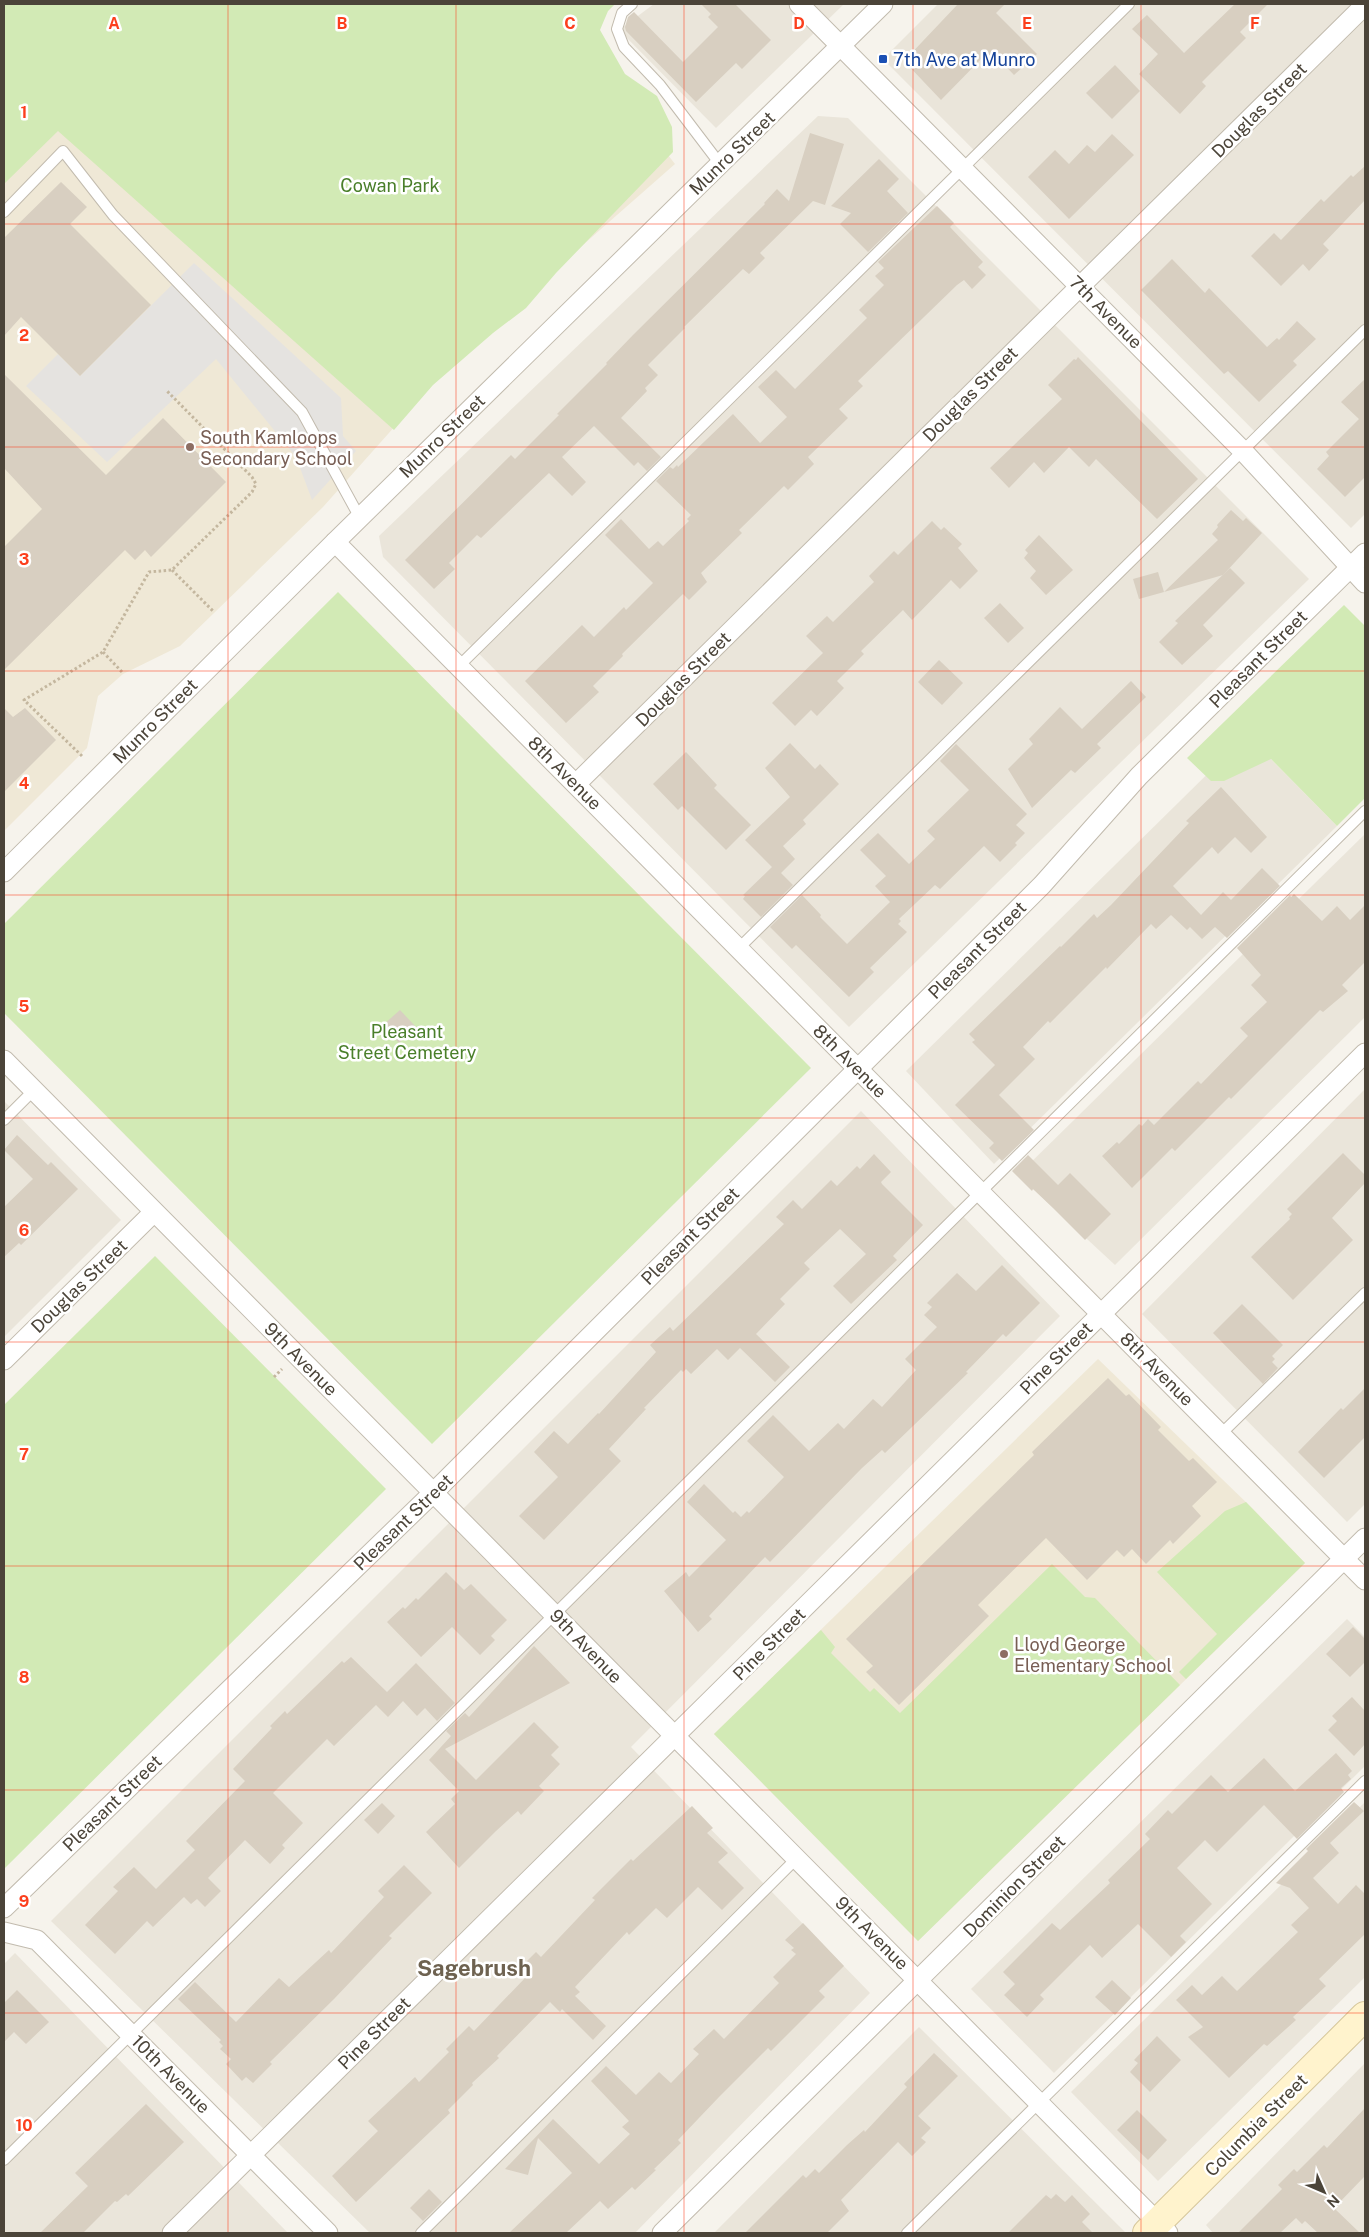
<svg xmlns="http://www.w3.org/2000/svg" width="1369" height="2237" viewBox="0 0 1369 2237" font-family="'Public Sans',sans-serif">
<rect width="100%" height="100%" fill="#f6f3ec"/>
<g fill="#eae5da">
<path d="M654,4H844L716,128L619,30Z"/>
<path d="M938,4H1365V514L1351,528L883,59Z"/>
<path d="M818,116L848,118L1309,579L849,1027L383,557L379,536Z"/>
<path d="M1247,735L1337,826L994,1164L906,1071Z"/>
<path d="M1365,834V1017L1115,1265L1018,1175Z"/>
<path d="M1365,1089V1504L1347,1522L1142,1314Z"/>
<path d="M4,1101L121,1220L4,1337Z"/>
<path d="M861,1111L1060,1316L631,1747L870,1993L635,2233H370L51,1921Z"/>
<path d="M1347,1619L1365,1637V1766L1054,2073L971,1989Z"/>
<path d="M1365,1802V1977L1158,2181L1071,2092Z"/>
<path d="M15,1953L288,2233H4V1964Z"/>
<path d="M919,2027L1126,2233H714Z"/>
<path d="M1365,2063V2233H1213L1206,2225Z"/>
</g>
<g fill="#efe8d6">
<path d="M4,4L553,6L675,164L584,244L429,388L323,507L180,646L123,674L98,696L87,748L4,831Z"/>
<path d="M1098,1359L1252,1508L1305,1563L918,1941L714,1734Z"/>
</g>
<g fill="#d2eab5">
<path d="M4,4H615L608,11L600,30L625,74L657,96L672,127L673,152L556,273L526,308L493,333L433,385L394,430L58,131L4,184Z"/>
<path d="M338,592L811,1068L432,1444L4,1013V924Z"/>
<path d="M1344,605L1365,626V798L1337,826L1271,759L1224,781H1211L1187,758Z"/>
<path d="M155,1256L386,1489L4,1869V1405Z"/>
<path d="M1246,1502L1305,1563L1186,1679L1179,1672L1217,1634L1157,1572L1225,1511Z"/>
<path d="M1052,1564L1085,1597L1095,1598L1180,1685L918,1941L714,1734L821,1630L835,1647L831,1653L870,1692L874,1688L900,1713Z"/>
</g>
<path fill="#e5e3e0" d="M194,263L341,398L343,436L356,451L312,500L296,457L216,359L107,462L26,386L58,354L80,376Z"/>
<g fill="#d8cfc1">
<path d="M701,4H735L771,40L742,69L736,63L696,102L626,31L625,27L628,17L634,12L683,62L718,27L708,17L711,14Z"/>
<path d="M958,4H1005L996,13L1037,54L1014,75L995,55L992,58L987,53L941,100L904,61Z"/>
<path d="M1235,4H1268L1240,32L1246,38L1202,82L1206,86L1180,114L1139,74L1158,54L1132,29L1147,15L1184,53Z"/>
<path d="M1115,65L1140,91L1112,119L1086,93Z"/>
<path d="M810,133L844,144L825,205L813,201L760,253L765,258L749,274L743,269L684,327L685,328L648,365L658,375L645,388L647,391L621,418L661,457L647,471L638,462L634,466L594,426L562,457L586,482L572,496L549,473L481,538L477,535L449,563L455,569L434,589L405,560L511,455L515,459L559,415L557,414L607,364L606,363L633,335L765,204L764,203L777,189L789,201Z"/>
<path d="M1112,134L1134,155L1069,219L1028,177L1055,150L1069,164L1087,145L1095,152Z"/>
<path d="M879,159L899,179L887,191L908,213L868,252L840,224L851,213L831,206Z"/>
<path d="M1365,166V200L1323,244L1329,250L1309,271L1303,264L1281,286L1251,256L1274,233L1281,240L1321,199L1324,202L1351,175L1353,177Z"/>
<path d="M61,182L87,207L70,224L151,305L80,376L21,317L4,336V238Z"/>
<path d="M937,206L954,223L950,227L983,262L978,267L986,275L972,289L964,280L957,285L858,381L863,386L839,409L848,418L808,457L814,464L788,490L784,486L739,530L742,533L701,573L707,582L689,600L683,594L622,654L623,656L593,686L599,692L566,723L525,681L582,625L594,637L624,607L626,610L653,583L605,535L621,519L649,549L658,541L663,546L689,521L687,519L691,515L656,481L670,467L673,469L677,465L678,467L733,414L760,443L787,417L758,387L776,370L795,389L867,318L859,310L884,285L875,276L884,268L878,262Z"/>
<path d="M1172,259L1205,293L1209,288L1267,347L1277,338L1279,340L1297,321L1316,339L1293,361L1297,365L1259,402L1228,371L1224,374L1141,290Z"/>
<path d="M1078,357L1198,479L1157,519L1098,461L1096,459L1089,467L1069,447L1044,473L1034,462L1009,488L990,468L1062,399L1048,385L1074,359L1076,360Z"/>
<path d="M4,374L106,475L163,418L226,482L151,557L145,550L135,560L125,550L4,670V547L42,509L4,468Z"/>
<path d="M1365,379V477L1345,497L1317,469L1329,456L1326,452L1359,419L1341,402Z"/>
<path d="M1231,510L1243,521L1246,518L1262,533L1223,575L1164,592L1218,540L1212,534L1218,527L1217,525Z"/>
<path d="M932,521L941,530L944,527L962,544L958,548L978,571L960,589L951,580L912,620L903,610L861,651L864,654L837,681L844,688L817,716L811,710L795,726L772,703L823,653L806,636L827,616L833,622L874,582L869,576L894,551L898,555Z"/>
<path d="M1039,535L1073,570L1046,595L1030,578L1036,571L1024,558L1028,553L1025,550Z"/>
<path d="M1230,568L1245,583L1203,625L1213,636L1182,665L1159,642L1178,623L1175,621Z"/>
<path d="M1158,572L1164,592L1139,599L1133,579Z"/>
<path d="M1000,603L1024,628L1008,643L984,618Z"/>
<path d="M939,660L963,683L942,705L918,682Z"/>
<path d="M1131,681L1146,697L1097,744L1101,748L1075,773L1071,770L1032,808L1008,769L1033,744L1029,739L1060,707L1082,729Z"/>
<path d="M4,708L13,717L25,708L56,740L4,792Z"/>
<path d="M790,743L815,769L820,764L839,784L803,820L806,824L783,846L795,859L781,873L793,885L761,917L743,899L745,896L743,895L772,867L745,840L790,797L765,768Z"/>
<path d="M956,744L1027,814L1016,825L1025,833L1015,843L1017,845L1000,862L984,846L940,889L935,885L899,919L901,921L898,924L907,932L870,968L874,972L849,997L796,945L792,949L770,927L802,895L821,915L820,917L847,944L890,902L875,886L886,876L860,850L878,833L909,864L935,839L927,831L969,790L940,761Z"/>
<path d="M686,752L717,785L714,788L751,825L726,850L682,806L678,810L653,784Z"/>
<path d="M1221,787L1267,837L1251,853L1235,837L1218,854L1212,847L1173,886L1201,915L1223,892L1231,900L1262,868L1280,886L1227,938L1215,927L1202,939L1190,927L1187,930L1171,915L1156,929L1151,924L1107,969L1106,967L1050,1023L1048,1021L1023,1047L1035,1059L999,1095L1034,1130L1002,1161L989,1148L994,1143L955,1105L995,1065L972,1042L975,1040L969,1034L1060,946L1061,947L1094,914L1097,918L1111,905L1189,823L1186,821Z"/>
<path d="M1294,894L1322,921L1337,906L1350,920L1365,905V962L1342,985L1348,991L1323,1012L1320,1010L1231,1099L1229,1097L1175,1151L1172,1148L1132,1188L1102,1156L1117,1142L1119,1144L1139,1124L1142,1126L1148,1119L1154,1125L1198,1081L1201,1084L1248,1036L1240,1028L1267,1002L1251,985L1261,975L1237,948L1290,895L1291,897Z"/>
<path d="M400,1010L416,1027L399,1043L383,1025Z"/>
<path d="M17,1135L48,1165L51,1162L78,1189L21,1245L19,1243L4,1257V1207L33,1179L4,1150Z"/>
<path d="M1343,1153L1365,1175V1183L1332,1218L1353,1240L1293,1300L1251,1257L1290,1219L1289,1217L1292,1214L1287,1209Z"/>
<path d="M874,1154L891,1172L881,1182L882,1184L923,1225L893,1256L897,1260L851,1304L833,1286L866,1254L840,1229L804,1263L810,1269L780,1299L785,1304L756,1334L790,1367L775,1382L740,1348L728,1360L717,1349L691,1374L686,1369L683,1372L681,1370L644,1408L646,1409L609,1449L621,1461L544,1540L519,1516L558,1477L534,1452L554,1431L568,1444L598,1413L599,1414L656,1352L650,1345L670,1327L673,1331L784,1224L776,1217L793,1200L802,1209L831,1180L837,1186L857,1166L860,1169Z"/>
<path d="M1028,1155L1058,1185L1070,1173L1111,1214L1085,1240L1053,1208L1033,1189L1032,1191L1012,1171Z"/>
<path d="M1002,1265L1040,1303L1006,1337L1003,1334L966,1372L968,1373L885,1453L882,1450L862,1468L770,1562L765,1557L709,1616L712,1619L698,1632L664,1591L686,1572L689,1577L726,1540L687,1502L704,1484L733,1513L735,1511L741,1517L747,1511L749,1513L784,1477L747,1441L773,1415L809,1451L838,1423L844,1429L873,1399L882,1407L916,1370L905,1359L937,1327L924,1315L932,1307L927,1303L957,1273L976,1291Z"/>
<path d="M1242,1304L1283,1345L1272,1356L1275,1359L1272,1362L1278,1368L1263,1384L1213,1333Z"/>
<path d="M1108,1378L1126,1396L1129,1394L1161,1427L1158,1430L1189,1461L1193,1458L1217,1482L1192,1506L1201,1516L1173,1544L1170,1540L1146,1564L1132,1549L1124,1557L1117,1550L1087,1580L1046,1538L978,1605L989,1616L899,1705L866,1672L873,1666L846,1639L1034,1455L1032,1452Z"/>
<path d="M1365,1388V1437L1324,1478L1298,1452L1341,1408L1343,1410Z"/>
<path d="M446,1572L464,1590L471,1584L507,1620L491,1636L495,1640L480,1655L452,1627L421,1657L387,1622L403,1607L405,1609L416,1598L418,1600Z"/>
<path d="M1353,1627L1365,1639V1662L1350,1677L1326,1654Z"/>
<path d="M534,1646L570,1683L445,1749L476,1780L534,1722L559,1747L551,1755L560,1764L539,1786L544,1791L521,1815L518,1811L496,1831L459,1868L426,1832L455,1804L451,1799L459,1791L429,1760L451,1736L446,1731L465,1713L469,1717Z"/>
<path d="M351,1657L387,1692L416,1663L455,1703L437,1721L425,1708L417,1716L403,1701L388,1717L376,1705L334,1746L327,1739L273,1793L303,1823L282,1845L285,1848L270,1864L245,1840L208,1878L221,1891L205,1907L197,1899L191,1904L184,1897L153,1927L147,1921L115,1954L85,1925L118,1891L113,1887L134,1867L156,1889L195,1850L186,1841L245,1781L233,1769L272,1728L270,1726L285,1711L287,1714L342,1661L344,1663Z"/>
<path d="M1352,1697L1365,1711V1744L1354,1756L1328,1730L1337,1721L1332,1716Z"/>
<path d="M1336,1753L1352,1771L1348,1775L1351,1779L1341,1788L1344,1792L1297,1839L1264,1805L1217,1852L1205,1840L1177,1868L1212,1904L1180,1936L1186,1942L1171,1957L1138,1924L1102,1958L1090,1945L1040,1995L1044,1999L1027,2017L1004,1995L1015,1984L1003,1972L1052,1923L1060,1930L1110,1883L1108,1880L1150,1839L1145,1834L1168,1810L1172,1814L1211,1775L1228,1792L1264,1758L1295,1791Z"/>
<path d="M1354,1802L1364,1811L1330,1843L1339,1853L1313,1878L1338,1904L1356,1885L1365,1894V1934L1319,1979L1326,1986L1293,2017L1296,2020L1267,2046L1264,2044L1229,2078L1188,2037L1203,2027L1176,2000L1192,1985L1202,1995L1222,1976L1237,1991L1298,1932L1291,1925L1309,1908L1290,1888L1276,1883L1308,1851L1306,1849Z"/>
<path d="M382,1803L395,1816L378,1834L364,1820Z"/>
<path d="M692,1806L713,1828L707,1833L728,1853L718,1862L744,1888L722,1910L698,1887L667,1918L656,1908L629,1935L627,1932L575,1987L580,1992L575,1996L606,2026L593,2040L562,2009L560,2012L550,2002L497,2056L499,2058L472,2083L473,2085L448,2110L450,2113L356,2202L332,2176L378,2131L368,2121L415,2077L419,2082L449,2052L446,2049L469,2026L474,2031L526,1977L523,1975L525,1973L520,1968L536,1952L541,1957L595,1900L592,1898L631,1859L633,1861Z"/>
<path d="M404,1865L432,1893L389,1936L392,1938L334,1999L270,2062L272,2064L253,2083L246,2077L242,2081L226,2064L231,2059L220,2049L223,2046L219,2042L221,2040L178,1999L195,1982L236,2022L279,1978L289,1987L329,1950L331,1953L384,1897L378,1891Z"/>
<path d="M803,1923L844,1966L819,1991L825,1997L771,2051L768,2048L719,2097L678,2140L681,2143L654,2169L656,2170L635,2190L632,2187L608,2209L600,2201L566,2233H509L572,2173L538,2138L528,2175L505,2169L553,2119L599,2164L630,2134L622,2127L629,2121L591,2081L606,2066L636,2095L659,2072L671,2083L699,2054L693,2049L714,2029L724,2039L779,1983L773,1977L796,1954L791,1950L794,1948L785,1940Z"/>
<path d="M1112,1980L1131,1998L1115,2015L1095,1997Z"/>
<path d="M17,1990L49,2022L26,2044L14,2032L4,2042V2003Z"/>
<path d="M1157,2036L1181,2060L1150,2092L1130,2072L1138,2063L1134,2060Z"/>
<path d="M934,2053L958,2076L918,2116L931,2128L921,2138L926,2142L912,2156L898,2142L841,2200L849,2211L827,2233H745L803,2175L806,2178L815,2169L819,2173L847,2145L864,2130L865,2132L907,2087L904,2084Z"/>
<path d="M146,2104L184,2142L128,2196L126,2194L117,2202L115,2201L83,2233H40L88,2186L75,2173Z"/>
<path d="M1365,2108V2176L1334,2208L1360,2233H1318L1305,2221L1302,2224L1296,2218L1280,2233H1238L1282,2189L1278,2185L1294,2169L1297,2172L1324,2145L1327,2148Z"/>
<path d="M1137,2110L1167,2140L1148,2160L1117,2130Z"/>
<path d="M429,2189L442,2202L423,2221L410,2208Z"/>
<path d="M1056,2194L1065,2202L1072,2195L1090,2214L1082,2222L1093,2233H1008L1046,2195L1051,2199Z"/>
</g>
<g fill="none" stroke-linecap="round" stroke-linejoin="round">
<g stroke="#c2bbae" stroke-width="12">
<g id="lane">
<path d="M632,4L622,13L617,29L624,47L660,85L720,164"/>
<path d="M4,212L63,151L113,215L302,412L360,518"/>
<path d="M459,666L1129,4"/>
<path d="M739,948L1365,330"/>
<path d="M4,1120L34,1090"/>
<path d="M1221,1434L1365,1293"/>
<path d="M4,2160L1365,811"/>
<path d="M421,2233L797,1858"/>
<path d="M907,2233L1365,1781"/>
</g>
</g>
<g stroke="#c2bbae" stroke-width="21">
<g id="street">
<path d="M799,4L1243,451L1365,583"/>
<path d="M335,542L1365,1580"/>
<path d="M576,784L1365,5"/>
<path d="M4,872L335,542L883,4"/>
<path d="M4,1060L1168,2233"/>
<path d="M4,1360L154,1212"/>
<path d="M4,1908L434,1492L1042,885L1139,776L1365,553"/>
<path d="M4,1932L37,1940L328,2233"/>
<path d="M172,2233L1365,1053"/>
<path d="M662,2233L1365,1538"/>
</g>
</g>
<g stroke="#d6c79b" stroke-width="30">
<path id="secondary" d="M1147,2233L1365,2016"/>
</g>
<g stroke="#c4b79f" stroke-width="3" stroke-dasharray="2.5 2.5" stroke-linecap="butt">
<path d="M172,570L214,612"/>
<path d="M103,652L123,673"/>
<path d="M82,756L24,700L103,652L149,572L172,570L252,492L256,484L252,477L167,391"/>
<path d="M274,1377L282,1369"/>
</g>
<use href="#lane" stroke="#fff" stroke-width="10"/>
<use href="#street" stroke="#fff" stroke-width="19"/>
<use href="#secondary" stroke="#fff3cd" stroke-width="28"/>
</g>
<path fill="none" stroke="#fc3f1d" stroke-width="1" stroke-opacity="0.55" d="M228,4V2233M456,4V2233M684,4V2233M913,4V2233M1141,4V2233M4,224H1365M4,447H1365M4,671H1365M4,895H1365M4,1118H1365M4,1342H1365M4,1566H1365M4,1790H1365M4,2013H1365"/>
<rect fill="#1a4fb4" stroke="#fff" stroke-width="2" x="878" y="54" width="10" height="10" rx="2.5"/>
<g fill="#8d6e63" stroke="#fff" stroke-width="2">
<circle cx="190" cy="447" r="5"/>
<circle cx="1004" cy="1654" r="5"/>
</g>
<g text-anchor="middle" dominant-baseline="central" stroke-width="5" stroke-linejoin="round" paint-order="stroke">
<g font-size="18" fill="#164399" stroke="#fff" text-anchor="start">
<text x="893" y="59">7th Ave at Munro</text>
</g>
<g font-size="18" fill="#4b4439" stroke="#fff">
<text transform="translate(1259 110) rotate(-45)">Douglas Street</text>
<text transform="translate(732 153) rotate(-44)">Munro Street</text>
<text transform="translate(1106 312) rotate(45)">7th Avenue</text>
<text transform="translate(970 394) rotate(-45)">Douglas Street</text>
<text transform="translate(442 436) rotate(-44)">Munro Street</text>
<text transform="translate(1258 659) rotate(-45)">Pleasant Street</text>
<text transform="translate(683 679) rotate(-45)">Douglas Street</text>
<text transform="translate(155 721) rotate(-45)">Munro Street</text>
<text transform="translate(565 773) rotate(45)">8th Avenue</text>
<text transform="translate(977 950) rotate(-45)">Pleasant Street</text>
<text transform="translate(850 1061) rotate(45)">8th Avenue</text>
<text transform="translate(690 1236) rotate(-45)">Pleasant Street</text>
<text transform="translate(79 1286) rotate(-44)">Douglas Street</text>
<text transform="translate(1056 1358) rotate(-45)">Pine Street</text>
<text transform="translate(301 1359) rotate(45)">9th Avenue</text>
<text transform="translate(1157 1369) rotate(45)">8th Avenue</text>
<text transform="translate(403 1522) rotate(-44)">Pleasant Street</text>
<text transform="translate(769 1644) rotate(-45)">Pine Street</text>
<text transform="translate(586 1646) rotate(46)">9th Avenue</text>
<text transform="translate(112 1803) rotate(-44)">Pleasant Street</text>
<text transform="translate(1014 1886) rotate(-45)">Dominion Street</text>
<text transform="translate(872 1933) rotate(45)">9th Avenue</text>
<text transform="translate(374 2033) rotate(-45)">Pine Street</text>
<text transform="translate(171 2074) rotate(45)">10th Avenue</text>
<text transform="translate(1256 2125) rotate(-45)">Columbia Street</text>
</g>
<g font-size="18" fill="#4a7f2a" stroke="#fff">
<text x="390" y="185">Cowan Park</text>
<text x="407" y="1031">Pleasant<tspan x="407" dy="21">Street Cemetery</tspan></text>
</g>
<g font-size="18" fill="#785e54" stroke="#fff" text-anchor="start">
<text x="200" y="437">South Kamloops<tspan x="200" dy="21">Secondary School</tspan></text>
<text x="1014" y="1644">Lloyd George<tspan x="1014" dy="21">Elementary School</tspan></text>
</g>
<g font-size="22" font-weight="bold" fill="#6e6250" stroke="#fff">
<text x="474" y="1968">Sagebrush</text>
</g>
</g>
<g font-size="16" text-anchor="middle" font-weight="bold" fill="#fc3f1d" stroke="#fff" stroke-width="5" stroke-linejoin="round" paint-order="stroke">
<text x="114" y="29">A</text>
<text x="342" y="29">B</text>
<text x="570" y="29">C</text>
<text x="799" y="29">D</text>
<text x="1027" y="29">E</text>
<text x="1255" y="29">F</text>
<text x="24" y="118">1</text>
<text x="24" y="341">2</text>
<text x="24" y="565">3</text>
<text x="24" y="789">4</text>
<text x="24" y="1012">5</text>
<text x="24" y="1236">6</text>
<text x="24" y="1460">7</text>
<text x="24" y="1683">8</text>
<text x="24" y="1907">9</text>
<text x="24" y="2131">10</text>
</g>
<rect width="1369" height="2237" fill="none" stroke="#4b4439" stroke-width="10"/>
<g transform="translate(1324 2192) rotate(135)" stroke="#ffffff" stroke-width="4" paint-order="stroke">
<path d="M0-4L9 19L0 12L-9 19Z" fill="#4b4439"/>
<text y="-8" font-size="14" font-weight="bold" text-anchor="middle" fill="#4b4439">N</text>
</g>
</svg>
